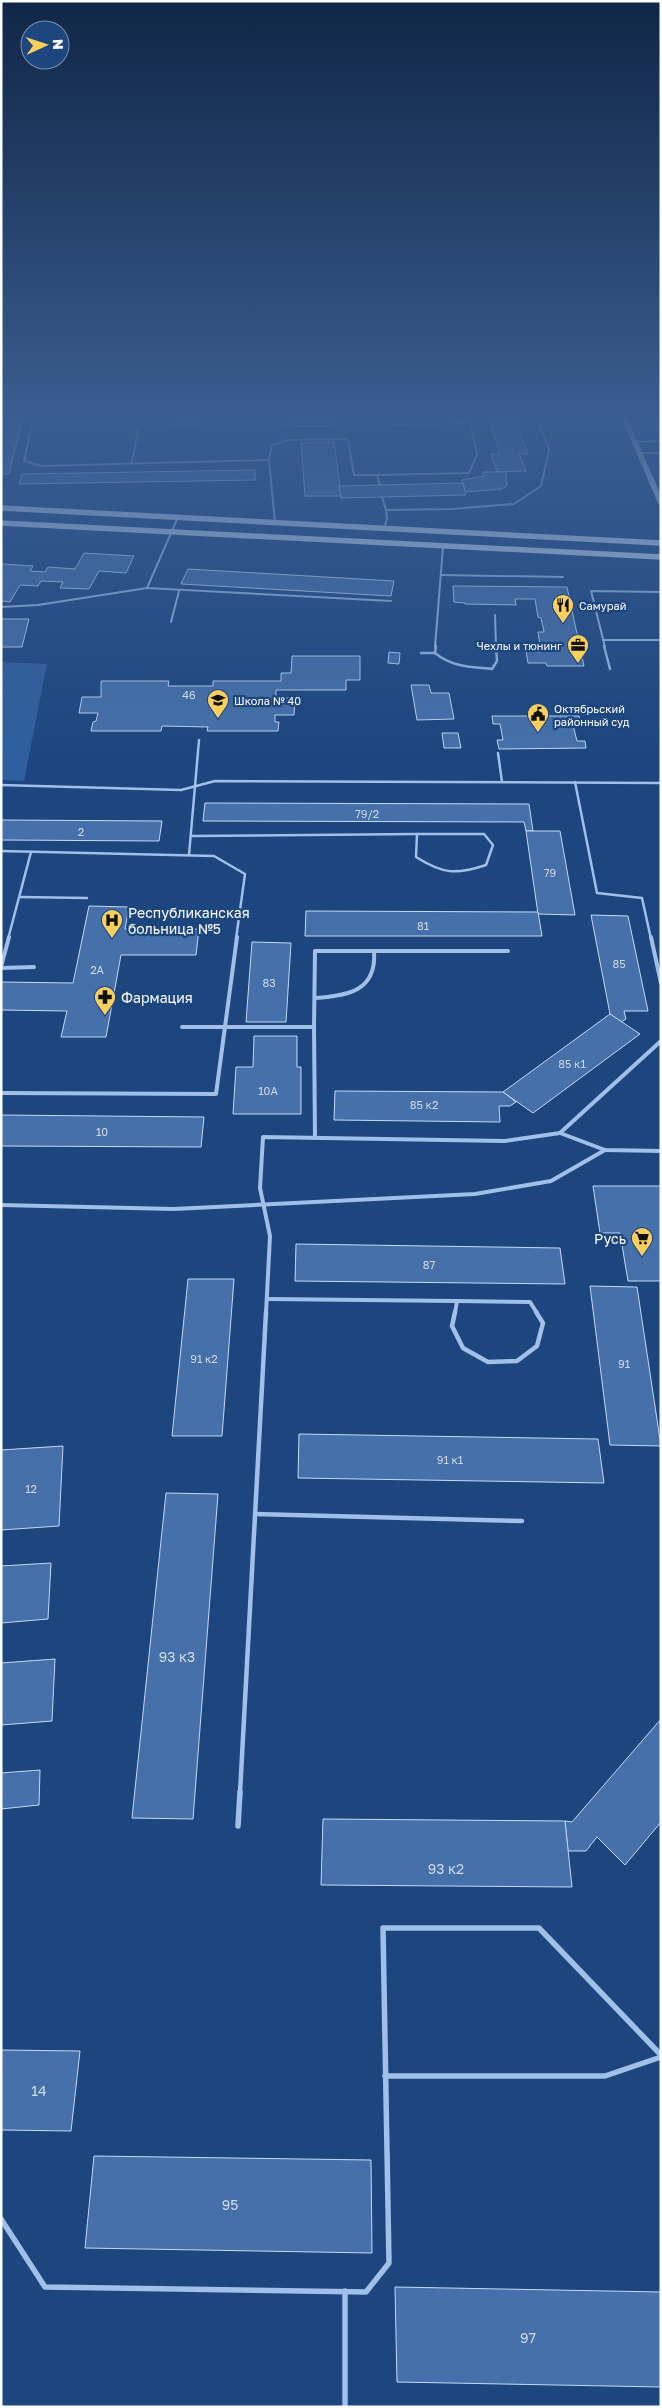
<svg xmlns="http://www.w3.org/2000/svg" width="662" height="2408" viewBox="0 0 662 2408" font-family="'Golos Text',sans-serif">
<rect width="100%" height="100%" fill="#1d467f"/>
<path fill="#2f5f9e" d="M1,662L47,664L24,781L1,780Z"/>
<g fill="#4570a9" stroke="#c4daf7">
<path d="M173,419H198L197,425H171Z"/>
<path d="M290,419H334V423H291Z"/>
<path d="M488,419H515L516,422L490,423Z"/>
<path d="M1,421H22L9,474H1Z"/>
<path d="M516,422L528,454H519L526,471L497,472L491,454H500L490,423Z"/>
<path d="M334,442L341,496H305L301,443Z"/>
<path d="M255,470V480L19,484L22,474Z"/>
<path d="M483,472H506L507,486L501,489L465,492L462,480L484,476Z"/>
<path d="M463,483L466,495L341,498L339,486Z"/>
<path d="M84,553L134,556L126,573L99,571L89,589L60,588L63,582L41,581L38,586L20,585L10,602L1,601V567L3,564L33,566L30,571L45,572L48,567L75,569Z"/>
<path d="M188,569L394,581L391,596L181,584Z"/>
<path d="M453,586L567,587L584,666H547L546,663H528L526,651L541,652L538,632H544L541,618L538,617L535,599H515L516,605L465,604V603L454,602Z"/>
<path d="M1,619H29L22,647H1Z"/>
<path d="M389,652L400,653L399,664L388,663Z"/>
<path d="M292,656H360V680H346V690H276V698H295L294,715H275V722H279L278,731H207L208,727L162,726L161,731H91L93,722L96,721L98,713H79L82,697H101V681H169L168,686H213V681H281V673H291Z"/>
<path d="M411,685H429L431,693H449L454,719L417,720Z"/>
<path d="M492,716H579L581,725H573L577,741H585L586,748L499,749L497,740H503L500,724H493Z"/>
<path d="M442,733H458L461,748H444Z"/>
<path d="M205,803L529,804L533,831H526L524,822L203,821Z"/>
<path d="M1,820L162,821L159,841L1,840Z"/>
<path d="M526,831H560L575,915L538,914Z"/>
<path d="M89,906L129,907L125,929H199L196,955H121L106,1037H61L67,1011L1,1010V982L73,983Z"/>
<path d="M306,911L538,912L542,936H305Z"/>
<path d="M591,915L628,916L648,1011H624L626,1019L621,1022L610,1014Z"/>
<path d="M252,942L291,943L286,1022H246Z"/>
<path d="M610,1014L640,1034L533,1113L503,1092Z"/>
<path d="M254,1036H297V1067H301V1114H233L236,1067H253Z"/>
<path d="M335,1091L503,1092L516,1102L510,1106H499L500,1122L334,1120Z"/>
<path d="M1,1115L204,1117L201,1147L1,1146Z"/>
<path d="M593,1186H661V1281H628L620,1233H600Z"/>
<path d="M296,1244L560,1248L565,1284L295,1281Z"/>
<path d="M188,1279H234L222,1436H172Z"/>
<path d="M590,1286L637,1287L661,1446L610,1445Z"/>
<path d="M299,1434L598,1439L604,1483L298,1478Z"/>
<path d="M63,1446L59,1526L1,1530V1450Z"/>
<path d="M166,1493L218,1494L193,1819L132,1818Z"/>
<path d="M51,1563L48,1619L1,1623V1566Z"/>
<path d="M55,1659L52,1721L1,1725V1663Z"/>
<path d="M661,1719V1822L625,1865L597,1837L586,1851H568L565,1821L572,1822Z"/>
<path d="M40,1770L39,1805L1,1809V1773Z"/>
<path d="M323,1819L565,1821L572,1887L321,1885Z"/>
<path d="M1,2050L80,2051L71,2131L1,2130Z"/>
<path d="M94,2156L371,2160L372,2253L85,2248Z"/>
<path d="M395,2287L661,2292V2387L397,2382Z"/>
</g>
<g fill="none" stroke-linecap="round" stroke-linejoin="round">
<g stroke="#a0bfe9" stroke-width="2">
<path d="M33,419L24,461L42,466L269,460"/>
<path d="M284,419L286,425L292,426H334L339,424L342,419"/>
<path d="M654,419L661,432"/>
<path d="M635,442L661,441"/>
<path d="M640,453H661"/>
<path d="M132,463L138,429"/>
<path d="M380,485L377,475L469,473L477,454L470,423L391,425L390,419"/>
<path d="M382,497L386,510L451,509L514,504L541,486L549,450L538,419"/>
<path d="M275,522L269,460L272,445L288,440L348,439L354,475H377"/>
<path d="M384,529L387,519L386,510"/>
<path d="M441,575L563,577"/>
<path d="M147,588L178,517"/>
<path d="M1,607L38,605L147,588L391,601"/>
<path d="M495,615L496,647"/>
<path d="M171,622L179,591"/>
<path d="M603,640H661"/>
<path d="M435,647L443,547"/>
<path d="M605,647L591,591L661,592"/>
</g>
<g stroke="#a0bfe9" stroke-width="2.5">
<path d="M436,646L435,653C452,667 471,667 492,669L497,661L496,646"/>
<path d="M604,646L610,669"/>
<path d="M421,653H435"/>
<path d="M498,753L502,782"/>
<path d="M575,782L597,893L642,898L651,939"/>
<path d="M1,785L181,790L215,781L661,783"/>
<path d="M417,834H484L493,845L486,865C456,875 443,874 416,857Z"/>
<path d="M191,836L417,834"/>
<path d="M1,851L214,856L245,874L236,939"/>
<path d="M189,855L199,740"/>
<path d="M20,897L87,898"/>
<path d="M8,939L31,852"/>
</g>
<g stroke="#a0bfe9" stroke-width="4">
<path d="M651,937L661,983"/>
<path d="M1,967L9,937"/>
<path d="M1,968L34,967"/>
<path d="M315,998C348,996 377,991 374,951"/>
<path d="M182,1027H314L315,1138"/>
<path d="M314,1027L315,951H508"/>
<path d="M1,1093L216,1094L237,937"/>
<path d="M560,1133L605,1150L661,1151"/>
<path d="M1,1205L174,1209L475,1194L551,1181L605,1150"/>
<path d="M267,1299L457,1301"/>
<path d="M457,1301L530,1302L537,1313"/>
<path d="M266,1313L270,1236L260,1188L263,1137L505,1141L560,1133L661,1041"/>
<path d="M455,1313L457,1301"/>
</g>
<g stroke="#a0bfe9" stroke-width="4.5">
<path d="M455,1312L452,1326L463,1348L488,1362L517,1361L537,1346L543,1323L536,1312"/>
<path d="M255,1514L522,1521"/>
<path d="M240,1793L266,1312"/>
</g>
<g stroke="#a0bfe9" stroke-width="5.5">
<path d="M238,1826L240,1792"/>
<path d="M385,2076H605L661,2057"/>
<path d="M1,2219L45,2287L366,2292L389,2263L383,1928H539L661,2055"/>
<path d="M345,2291V2407"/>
</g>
<g stroke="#cbddf7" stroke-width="5.5">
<path d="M625,419L661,503"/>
<path d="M1,508L661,543"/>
<path d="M1,523L661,557"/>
</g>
</g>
<linearGradient id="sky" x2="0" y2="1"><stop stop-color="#102646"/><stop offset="0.55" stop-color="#3a5d90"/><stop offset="1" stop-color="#3a5d90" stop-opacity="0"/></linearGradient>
<rect width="662" height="756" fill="url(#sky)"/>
<defs>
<g id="restaurant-pin" transform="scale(1.125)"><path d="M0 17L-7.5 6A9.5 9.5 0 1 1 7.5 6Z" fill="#f9cf5e" stroke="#1d467f"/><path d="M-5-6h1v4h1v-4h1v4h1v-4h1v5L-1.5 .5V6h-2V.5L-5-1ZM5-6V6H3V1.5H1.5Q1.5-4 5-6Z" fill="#111"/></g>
<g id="office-pin" transform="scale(1.125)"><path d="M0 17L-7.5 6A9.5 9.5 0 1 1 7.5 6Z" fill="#f9cf5e" stroke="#1d467f"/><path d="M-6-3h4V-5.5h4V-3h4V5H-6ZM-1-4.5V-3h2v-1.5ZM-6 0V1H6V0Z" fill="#111"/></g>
<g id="school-pin" transform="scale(1.125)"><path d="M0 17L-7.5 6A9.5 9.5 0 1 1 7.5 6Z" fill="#f9cf5e" stroke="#1d467f"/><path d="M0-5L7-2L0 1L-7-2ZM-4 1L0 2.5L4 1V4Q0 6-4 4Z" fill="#111"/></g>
<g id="civic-pin" transform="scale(1.125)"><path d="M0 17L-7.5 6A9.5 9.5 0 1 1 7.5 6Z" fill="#f9cf5e" stroke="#1d467f"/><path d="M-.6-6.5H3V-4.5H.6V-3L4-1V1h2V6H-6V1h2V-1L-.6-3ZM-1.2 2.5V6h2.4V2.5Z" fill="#111"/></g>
<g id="hospital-pin" transform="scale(1.125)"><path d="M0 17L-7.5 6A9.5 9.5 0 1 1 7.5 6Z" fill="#f9cf5e" stroke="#1d467f"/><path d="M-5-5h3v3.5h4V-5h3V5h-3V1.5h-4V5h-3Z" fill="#111"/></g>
<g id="pharmacy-pin" transform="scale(1.125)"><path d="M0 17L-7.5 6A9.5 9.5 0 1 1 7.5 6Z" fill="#f9cf5e" stroke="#1d467f"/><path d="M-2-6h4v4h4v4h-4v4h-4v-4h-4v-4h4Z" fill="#111"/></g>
<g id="supermarket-pin" transform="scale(1.125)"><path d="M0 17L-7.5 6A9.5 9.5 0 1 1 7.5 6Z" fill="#f9cf5e" stroke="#1d467f"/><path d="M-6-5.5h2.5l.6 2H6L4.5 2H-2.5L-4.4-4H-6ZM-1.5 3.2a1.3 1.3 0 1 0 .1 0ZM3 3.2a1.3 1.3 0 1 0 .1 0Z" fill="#111"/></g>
</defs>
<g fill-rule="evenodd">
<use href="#restaurant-pin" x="563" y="605"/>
<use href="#office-pin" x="578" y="645"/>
<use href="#school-pin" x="218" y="700"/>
<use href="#civic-pin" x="538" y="714"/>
<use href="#hospital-pin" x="112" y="920"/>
<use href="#pharmacy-pin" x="105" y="997"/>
<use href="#supermarket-pin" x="642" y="1238"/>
</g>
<g text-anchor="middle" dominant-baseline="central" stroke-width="4.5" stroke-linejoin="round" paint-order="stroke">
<g font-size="11" fill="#fff" stroke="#1d467f" text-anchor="start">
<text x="579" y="605">Самурай</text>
<text x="562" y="645" text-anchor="end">Чехлы и тюнинг</text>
<text x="234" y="700">Школа № 40</text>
<text x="554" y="708">Октябрьский<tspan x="554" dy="13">районный суд</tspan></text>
</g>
<g font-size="11" fill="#d0dbea">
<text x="189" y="694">46</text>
<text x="367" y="813">79/2</text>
<text x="81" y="831">2</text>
<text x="550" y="872">79</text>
<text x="423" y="925">81</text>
<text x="619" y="963">85</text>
<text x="97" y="969">2А</text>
<text x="269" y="982">83</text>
<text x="572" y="1063">85 к1</text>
<text x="268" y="1090">10А</text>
<text x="424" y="1104">85 к2</text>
<text x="102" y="1131">10</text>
<text x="429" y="1264">87</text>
<text x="204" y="1358">91 к2</text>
<text x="624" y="1363">91</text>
<text x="450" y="1459">91 к1</text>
<text x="31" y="1488">12</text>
</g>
<g font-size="14" fill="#fff" stroke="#1d467f" text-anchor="start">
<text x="128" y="912">Республиканская<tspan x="128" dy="16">больница №5</tspan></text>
<text x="121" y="997">Фармация</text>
<text x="626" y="1238" text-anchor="end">Русь</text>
</g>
<g font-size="14" fill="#d0dbea">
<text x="177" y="1656">93 к3</text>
<text x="446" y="1868">93 к2</text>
<text x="39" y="2090">14</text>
<text x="230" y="2204">95</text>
<text x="528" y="2337">97</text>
</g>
</g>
<rect width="662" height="2408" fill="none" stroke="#ffffff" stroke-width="5"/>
<g transform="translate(45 45) rotate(87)"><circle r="24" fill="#1d467f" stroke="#7790b2"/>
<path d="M0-4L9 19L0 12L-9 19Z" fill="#f9cf5e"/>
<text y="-8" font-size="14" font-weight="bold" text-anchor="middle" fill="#ffffff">N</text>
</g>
</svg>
